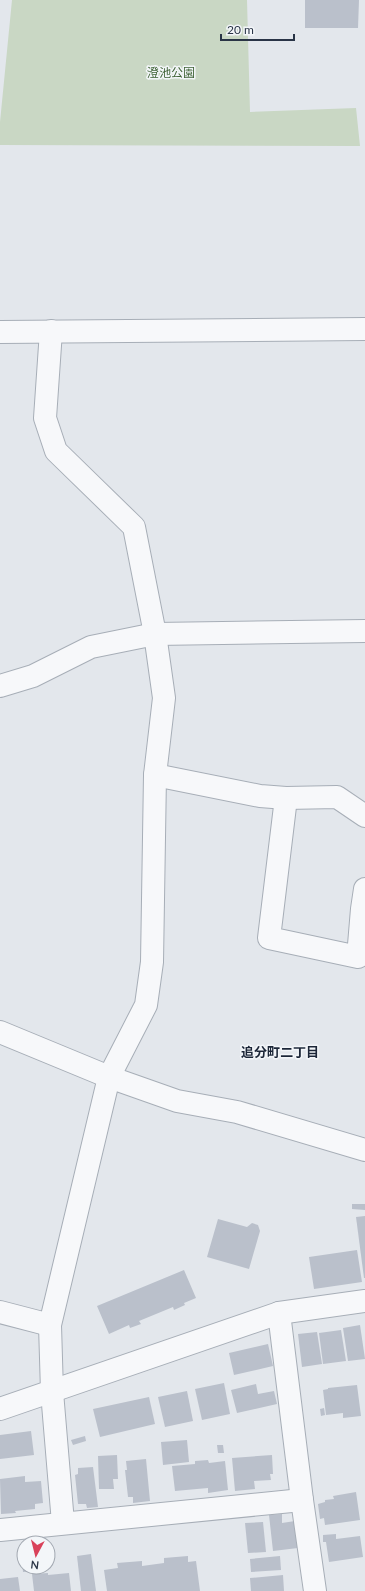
<svg xmlns="http://www.w3.org/2000/svg" width="365" height="1591" viewBox="0 0 365 1591" font-family="Lato,'Noto Sans JP',sans-serif">
<rect width="100%" height="100%" fill="#e3e7ec"/>
<path fill="#c9d7c4" d="M12,0H247L250,112L356,108L360,146L0,145V122Z"/>
<g fill="#bac0cb">
<path d="M305,0H359L358,28H305Z"/>
<path d="M352,1204H365V1210L352,1209Z"/>
<path d="M365,1216V1278H364L356,1217Z"/>
<path d="M218,1219L247,1227L252,1223L258,1225L260,1231L249,1269L207,1257Z"/>
<path d="M357,1250L362,1282L314,1289L309,1257Z"/>
<path d="M184,1270L196,1298L184,1303L185,1305L174,1310L173,1307L139,1321L141,1324L130,1328L129,1325L109,1334L97,1306Z"/>
<path d="M360,1325L365,1359L348,1361L343,1328Z"/>
<path d="M341,1330L346,1361L323,1364L319,1333Z"/>
<path d="M317,1332L322,1364L302,1367L298,1334Z"/>
<path d="M268,1344L273,1366L234,1375L229,1353Z"/>
<path d="M224,1383L230,1414L202,1420L195,1389Z"/>
<path d="M256,1384L258,1394L274,1391L277,1404L237,1413L231,1390Z"/>
<path d="M357,1385L361,1416L343,1418V1413L326,1415L323,1390L328,1389V1388Z"/>
<path d="M187,1391L193,1421L165,1427L158,1397Z"/>
<path d="M149,1397L155,1424L100,1437L93,1409Z"/>
<path d="M324,1408L325,1415L321,1416L320,1409Z"/>
<path d="M31,1431L34,1455L0,1459V1435Z"/>
<path d="M85,1436L86,1441L73,1445L71,1440Z"/>
<path d="M187,1440L189,1462L163,1465L161,1442Z"/>
<path d="M217,1445H223L224,1453H218Z"/>
<path d="M117,1455L118,1479H113L114,1489H99L98,1456Z"/>
<path d="M272,1455L273,1474H270L271,1480L254,1481L255,1489L235,1491L232,1458Z"/>
<path d="M146,1459L150,1501L133,1503V1497H128L125,1470H127L126,1461Z"/>
<path d="M208,1460L209,1463L225,1461L228,1490L208,1493V1488L175,1491L172,1466L195,1464V1461Z"/>
<path d="M93,1467L98,1507L87,1508L86,1504H78L75,1475L78,1474V1468Z"/>
<path d="M25,1476V1482L41,1481L43,1503L35,1504V1509L15,1511L16,1513L1,1514L0,1479Z"/>
<path d="M356,1492L360,1520L325,1525L324,1518L320,1519L318,1504L325,1502V1500L334,1499L333,1496Z"/>
<path d="M282,1514V1523L295,1521L298,1548L273,1551L269,1515Z"/>
<path d="M263,1522L266,1552L248,1553L245,1523Z"/>
<path d="M336,1534V1539L360,1536L363,1557L329,1562L326,1542H323V1535Z"/>
<path d="M21,1547H24V1567H38V1571L23,1572Z"/>
<path d="M91,1554L96,1591H81L77,1556Z"/>
<path d="M188,1556V1562L196,1561L200,1591H107L104,1570L118,1568L117,1563L142,1561V1566L164,1563V1558Z"/>
<path d="M280,1556L281,1570L251,1572L250,1559Z"/>
<path d="M48,1573V1575L69,1573L71,1591H34L32,1574Z"/>
<path d="M283,1575L284,1591H251L250,1578Z"/>
<path d="M18,1577L20,1591H0V1579Z"/>
</g>
<g fill="none" stroke-linecap="round" stroke-linejoin="round">
<g stroke="#a7aeb7" stroke-width="24">
<g id="minor">
<path d="M51,331L45,418L56,451L134,527L155,634L164,698L155,775L152,962L146,1005L109,1077L50,1325L52,1392L63,1523"/>
<path d="M0,686L33,676L91,647L155,634L365,631"/>
<path d="M155,775L260,796L286,798L337,797L365,816"/>
<path d="M286,798L269,938L358,957L362,909L365,889"/>
<path d="M0,1032L109,1077L177,1101L237,1112L365,1150"/>
<path d="M0,1312L50,1325"/>
<path d="M279,1313L302,1500L315,1591"/>
<path d="M0,1409L279,1313L365,1301"/>
<path d="M0,1530L302,1500"/>
</g>
</g>
<g stroke="#a7aeb7" stroke-width="24">
<path id="tertiary" d="M0,332L365,329"/>
</g>
<use href="#minor" stroke="#f7f8fa" stroke-width="22"/>
<use href="#tertiary" stroke="#f7f8fa" stroke-width="22"/>
</g>
<g text-anchor="middle" dominant-baseline="central" stroke-width="3" stroke-linejoin="round" paint-order="stroke">
<g font-size="12" fill="#3f6336" stroke="#f3f6f9">
<text x="171" y="72">澄池公園</text>
</g>
<g font-size="13" font-weight="bold" fill="#1b2537" stroke="#f3f6f9">
<text x="280" y="1052">追分町二丁目</text>
</g>
</g>
<g transform="translate(36 1555) rotate(187)"><circle r="19" fill="#f3f6f9" stroke="#a2a8b1"/>
<path d="M0-3L7 15L0 10L-7 15Z" fill="#d9415a"/>
<text y="-6" font-size="11" font-weight="bold" text-anchor="middle" fill="#293446">N</text>
</g>
<path d="M221 34v6h73v-6" fill="none" stroke="#293446" stroke-width="2"/>
<text x="227" y="34" font-size="12" fill="#293446" stroke="#f3f6f9" stroke-width="3" paint-order="stroke">20 m</text>
</svg>
